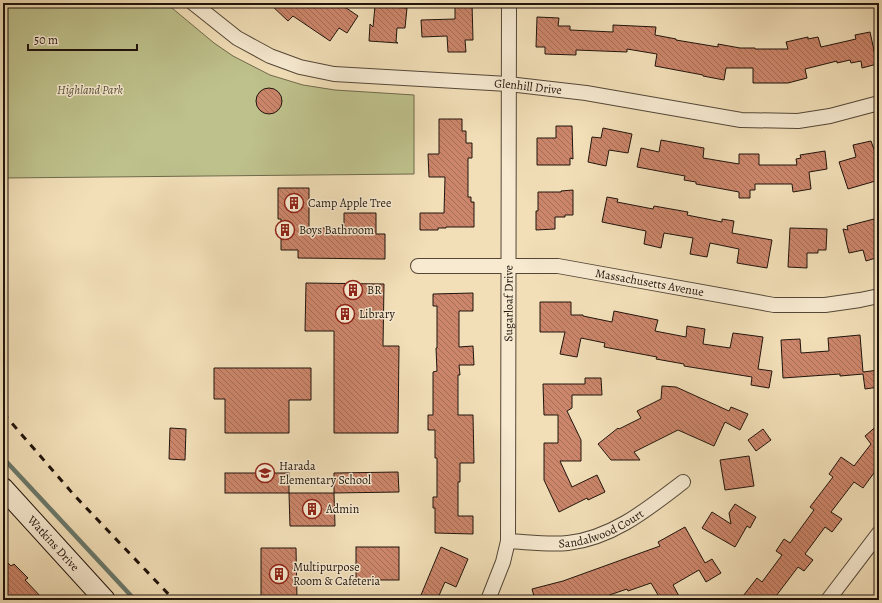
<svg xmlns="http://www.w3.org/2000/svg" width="882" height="603" viewBox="0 0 882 603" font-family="Alegreya,serif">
<defs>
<pattern id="building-back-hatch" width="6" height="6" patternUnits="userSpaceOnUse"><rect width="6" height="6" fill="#cc866b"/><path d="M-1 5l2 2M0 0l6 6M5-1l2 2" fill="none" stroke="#a56c56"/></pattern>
</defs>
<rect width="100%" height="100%" fill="#f2dfb8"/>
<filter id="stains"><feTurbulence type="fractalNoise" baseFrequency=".005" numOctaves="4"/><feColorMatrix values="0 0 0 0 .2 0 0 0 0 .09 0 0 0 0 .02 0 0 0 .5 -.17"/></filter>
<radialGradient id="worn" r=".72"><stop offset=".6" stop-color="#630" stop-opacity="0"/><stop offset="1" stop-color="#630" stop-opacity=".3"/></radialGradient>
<path fill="#bec18c" stroke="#6f6a4c" d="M3,3H166L214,43L233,56L270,75L303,85L335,90L414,95V174L3,178Z"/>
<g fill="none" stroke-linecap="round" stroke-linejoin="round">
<path stroke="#6a796b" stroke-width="4.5" d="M3,458L135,600"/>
</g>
<g fill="url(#building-back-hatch)" stroke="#20140c">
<path d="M269,3H339L358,16L347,33L339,28L330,41L293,16L288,21Z"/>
<path d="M455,3H472L473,40H465L466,52H448L447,36L422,37L421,20L455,19Z"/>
<path d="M375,6L407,8L405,28H397L396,42L398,43L369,41L370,24L373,27Z"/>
<path d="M537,17L559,18L558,26H570V30L613,32V25L656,27L655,35L676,39V40L718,47V44L740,48H755V49H788L786,42L808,37V39L818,37L821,47L856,39L855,35L870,32L877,64L862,68L861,61L851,63L850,60L837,63V61L805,69L807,78L788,83H753V68H726L724,80L703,76V75L655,66L657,54L627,49V52L576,50V55L545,54V47H536Z"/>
<circle cx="269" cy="101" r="13"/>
<path d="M439,119H462V131H466V143H472V158H468V197H471V202H474V227H446V228H438V230H420V213H444L445,177H429L428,154H439Z"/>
<path d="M556,126H572L573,159L570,158V165H537V138H556Z"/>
<path d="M603,128L632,134L628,153L609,150L606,166L588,162L592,137L601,138Z"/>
<path d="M661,140L704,148L703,158L739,164V154H759V165H797L796,159L801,158L800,155L825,151L827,169L809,172L811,189L793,192L792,184H755V190H750V198H739V192L696,184V182L684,180L685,176L637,167L641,148L659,152Z"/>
<path d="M871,141L879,163V168L876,169L879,180L848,189L839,162L856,157L853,145Z"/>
<path d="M278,188H309V228H344V213H376V234H385V259L298,258V250H281V219H278Z"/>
<path d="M573,190V215H565V217H555V229L536,230V211H538V192H561V191Z"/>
<path d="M607,197L618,199L617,202L653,209L654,206L688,212L687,215L722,222V219L734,221L732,233L772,240L767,268L737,263L739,249L710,243L707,257L690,254L693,238L664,233L661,248L644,244L646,231L602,222Z"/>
<path d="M874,219L879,240V257L866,261L863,250L849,253L843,229L848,230L847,226Z"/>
<path d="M790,228L827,229L826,250H818V253H807V268L788,267Z"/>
<path d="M306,283L384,284L383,346H399L398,433H334V331H305Z"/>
<path d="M473,293V311H459V347L473,346L474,365H459L460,375H458V415H473L474,463H460V482H458V516H473V534L435,533V508H433V497H437V458H435V430H428V415H433V372L437,371L436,348H437V306H433V294Z"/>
<path d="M540,302H571V315H583V316L612,322L614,311L658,320L655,331L686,337L687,326L705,329L703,344L730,348L733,333L763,337L758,369L772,371L769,388L751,385L752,377L684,366V364L656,359L657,357L604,347L605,343L581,338L577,357L560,354L565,332H540Z"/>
<path d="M860,335L863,372L879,370V387L865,389L863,374L840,376V374L783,378L781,340L800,339L801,353L829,351L828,338Z"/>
<path d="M214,368H311V400H289V433H225V399H214Z"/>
<path d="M585,378H601L602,395H572V408L567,411L581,440V461H560L572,487L597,475L605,492L588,500L587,498L559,512L544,480V443H558V415H544L543,384H585Z"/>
<path d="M662,386L676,387L729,411L731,407L748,414L740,430L725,422L714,446L678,430L634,452L640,460H611L598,444L618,428L619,429L641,418L637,411L661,399Z"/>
<path d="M879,424V466L863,488L854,482L831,512L842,519L832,532L825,527L805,554L813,560L804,571L798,567L773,600H740L757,578L762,582L782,555L776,551L784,539L790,543L814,510L810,507L833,477L829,474L841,457L854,466L871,444L865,436Z"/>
<path d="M170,428L186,429L185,460L169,459Z"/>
<path d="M763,429L771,440L756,451L748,440Z"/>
<path d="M749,456L754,486L725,490L720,460Z"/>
<path d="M398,472L399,492L334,493L335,526H290L289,493H334V473Z"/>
<rect x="225" y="473" width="64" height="20"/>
<path d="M735,504L756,517L750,528L747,526L735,547L702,528L712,512L731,524L729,513Z"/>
<path d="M685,527L705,563L712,559L721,573L706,582L699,570L673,585L679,596L673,600H661L651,583L628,591L627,589L595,600H535L532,589L563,581L660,546L658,542Z"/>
<rect x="356" y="547" width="43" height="33"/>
<path d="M441,547L468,559L456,587L445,582L437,600H433L421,595Z"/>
<path d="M261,548H296L297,600H261Z"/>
<path d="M3,558L11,566L14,564L28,578L25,580L44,600H3Z"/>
</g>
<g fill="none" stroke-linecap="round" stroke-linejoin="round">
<g stroke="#544737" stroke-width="16">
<g id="street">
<path id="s1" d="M193,3L237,38L270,56L300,67L334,74L508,84L586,93L741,120L798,121L830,116L879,103"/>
<path id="s2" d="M418,266H558L774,305H825L860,300L879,296"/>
<path id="s3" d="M508,541C528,542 548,545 568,543C613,538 649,508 683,482"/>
<path id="s4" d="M488,600L503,562L508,541L509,3"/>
<path d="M828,600L879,533"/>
</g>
</g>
<g stroke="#20140c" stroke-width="22">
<g id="secondary">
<path id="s5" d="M3,488L105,600"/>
</g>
</g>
<use href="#street" stroke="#f7ead1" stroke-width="14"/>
<use href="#secondary" stroke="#f7ead1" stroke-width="20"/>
<path stroke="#20140c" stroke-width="3" stroke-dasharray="7 7" stroke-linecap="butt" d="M3,413L74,495L174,600"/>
</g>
<defs>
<g id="building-ring" transform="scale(1)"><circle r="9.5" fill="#f7ead1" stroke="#8f2418" stroke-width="1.5"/><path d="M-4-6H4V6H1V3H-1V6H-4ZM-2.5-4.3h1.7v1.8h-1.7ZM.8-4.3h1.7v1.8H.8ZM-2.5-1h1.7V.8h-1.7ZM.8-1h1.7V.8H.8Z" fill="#8f2418"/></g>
<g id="school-ring" transform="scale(1)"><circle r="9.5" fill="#f7ead1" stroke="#8f2418" stroke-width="1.5"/><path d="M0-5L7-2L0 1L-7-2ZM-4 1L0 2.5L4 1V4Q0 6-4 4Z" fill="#8f2418"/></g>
</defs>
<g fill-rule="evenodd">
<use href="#building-ring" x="294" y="203"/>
<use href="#building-ring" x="285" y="230"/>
<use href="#building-ring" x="353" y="290"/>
<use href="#building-ring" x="345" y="314"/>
<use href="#school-ring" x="265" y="473"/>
<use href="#building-ring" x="312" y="509"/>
<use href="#building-ring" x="279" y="574"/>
</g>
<g text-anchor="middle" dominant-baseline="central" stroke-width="3" stroke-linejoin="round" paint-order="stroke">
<g font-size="12" fill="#20140c" stroke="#f7ead1">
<text stroke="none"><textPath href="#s1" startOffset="355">Glenhill Drive</textPath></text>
<text stroke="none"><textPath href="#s2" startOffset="233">Massachusetts Avenue</textPath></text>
<text stroke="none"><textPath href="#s4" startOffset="300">Sugarloaf Drive</textPath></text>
<text stroke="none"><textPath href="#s3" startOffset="96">Sandalwood Court</textPath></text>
<text stroke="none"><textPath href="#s5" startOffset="75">Watkins Drive</textPath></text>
</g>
<g font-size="12" font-style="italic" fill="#575139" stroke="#f7ead1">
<text x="90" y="90">Highland Park</text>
</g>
<g font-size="12" fill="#20140c" stroke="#f7ead1" text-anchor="start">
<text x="308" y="203">Camp Apple Tree</text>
<text x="299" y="230">Boys Bathroom</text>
<text x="367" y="290">BR</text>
<text x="359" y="314">Library</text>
<text x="279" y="466">Harada<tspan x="279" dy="14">Elementary School</tspan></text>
<text x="326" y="509">Admin</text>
<text x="293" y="567">Multipurpose<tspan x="293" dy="14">Room &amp; Cafeteria</tspan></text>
</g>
</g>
<rect width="882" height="603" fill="none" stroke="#f2dfb8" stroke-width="16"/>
<rect x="4" y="4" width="874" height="595" fill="none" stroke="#20140c" stroke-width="2"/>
<rect x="8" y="8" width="866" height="587" fill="none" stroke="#20140c"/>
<path d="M28 44v6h109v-6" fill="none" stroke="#20140c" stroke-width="2"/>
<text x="34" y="44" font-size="12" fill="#20140c" stroke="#f7ead1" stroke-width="3" paint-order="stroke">50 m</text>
<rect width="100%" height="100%" filter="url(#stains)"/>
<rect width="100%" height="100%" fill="url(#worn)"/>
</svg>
